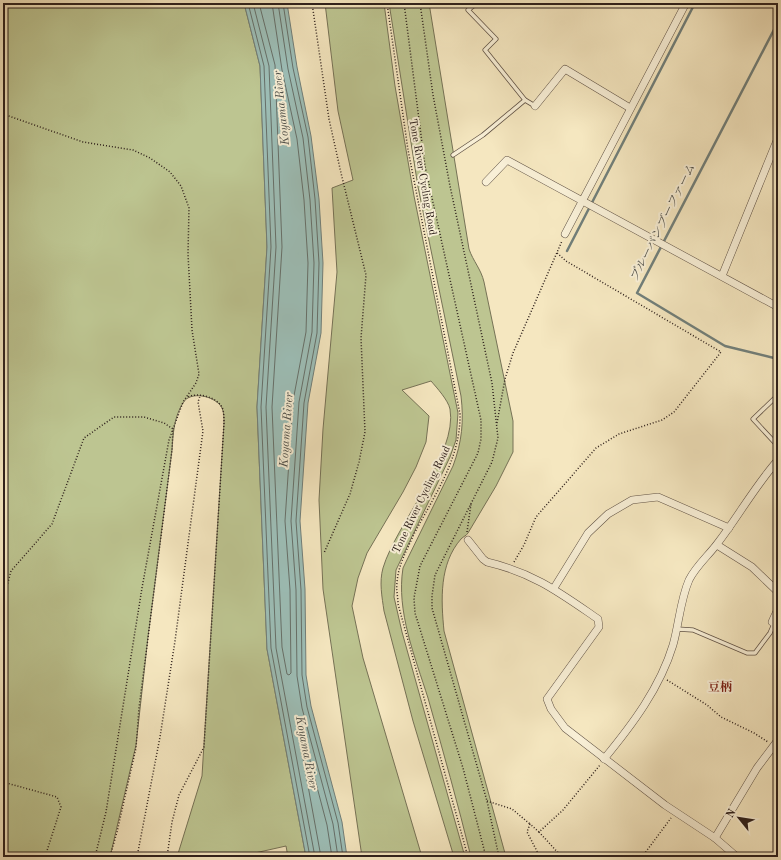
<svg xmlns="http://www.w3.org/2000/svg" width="781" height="860" viewBox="0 0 781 860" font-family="'Old Standard TT','Noto Serif JP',serif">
<rect width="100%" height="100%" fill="#f5e7c0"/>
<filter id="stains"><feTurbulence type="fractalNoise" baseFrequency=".005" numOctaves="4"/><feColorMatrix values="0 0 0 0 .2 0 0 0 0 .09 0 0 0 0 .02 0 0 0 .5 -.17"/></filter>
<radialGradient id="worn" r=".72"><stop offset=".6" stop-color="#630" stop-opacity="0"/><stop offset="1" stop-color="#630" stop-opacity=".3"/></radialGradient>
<g fill="#bdc591" stroke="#767256">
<path d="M3,3H244L260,66L267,247L257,407L267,649L306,857H288L286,846L237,857H177L202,776L224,423C224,419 224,412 222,408C216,396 190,390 183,403C174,417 173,434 172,450L148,637L136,745L110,857H3Z"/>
<path d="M325,3H384L395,86L414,196L458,413L456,440L450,457L396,570L394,597L402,632L465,857H454L413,721L384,611C382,597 379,582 383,568C396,524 458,454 450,409C448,400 437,388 431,381L402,390L429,416L426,442L416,467L403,492L367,553L358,578L352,606L363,658L422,857H362L323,589L319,500L323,429L337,272L332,188L353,180L338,111Z"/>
<path d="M389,3H429L469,249C473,261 481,269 484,282L513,421V452L496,486L468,533C466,536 464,536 461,539C439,564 441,600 444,631L506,857H471C458,804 443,751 428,698C415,657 396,611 403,568L453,466C462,442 464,421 461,396L418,187Z"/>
</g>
<path fill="#9dbfb8" stroke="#717f7a" d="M244,3H287L297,67L311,136L319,199L323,263L321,333L308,403L300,521L305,589L306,675L311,706L342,822L347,857H306L267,649L257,407L267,247L260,66Z"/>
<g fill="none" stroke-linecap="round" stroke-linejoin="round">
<g stroke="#66706a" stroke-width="1">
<path d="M248,3L264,66L271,247L261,407L271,648L310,857"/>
<path d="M253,3L269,66L276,247L266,407L276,648L315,857"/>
<path d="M259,3L275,65L282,247L272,407L282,647L287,674L289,675L291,673L290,590L285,521L293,401L306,332L308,263L304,200L297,139L282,70L272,3"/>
<path d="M278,3L288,69L303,138L310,200L314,263L312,332L299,402L291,521L296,590L297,676L302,708L333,824L338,857"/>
<path d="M283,3L293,68L308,137L315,199L319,263L317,333L304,403L296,521L301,590L302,675L307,707L338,823L343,857"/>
<path d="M321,857L298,731L299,729L302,730L327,825L332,857"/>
</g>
<g stroke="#717f7a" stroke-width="2.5">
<path d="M778,22L637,293L725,346L778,359"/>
<path d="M567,251L695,3"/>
</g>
<g stroke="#605245" stroke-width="5">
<g id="service">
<path d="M477,3L468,10L496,39L485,50L525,100L535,106"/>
<path d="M453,155L483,135L525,100"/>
<path d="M778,395L753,419L778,446"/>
<path d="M677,629L693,630L747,653H755L770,633L774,624"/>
</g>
</g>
<g stroke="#605245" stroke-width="8">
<g id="minor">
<path d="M535,106L565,69L630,108"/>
<path d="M486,182L507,160L778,307"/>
<path d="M565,234L686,3"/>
<path d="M722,276L778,138"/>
<path d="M468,540L483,559L487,562C534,573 560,593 598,619L599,627L547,699L551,709L565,728L665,805L715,838L737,857"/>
<path d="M717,545L752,567L778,592"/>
<path d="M554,588L588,533L608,514L632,500L658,497L729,528"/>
<path d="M778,609L772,622L778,626"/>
<path d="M604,759C632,725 660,688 673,645C679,624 680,601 689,580C696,566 708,556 717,544C738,517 755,486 778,460"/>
<path d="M715,838L757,768L778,740"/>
</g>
</g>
<g stroke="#2e201c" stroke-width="1.5" stroke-dasharray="1 2" stroke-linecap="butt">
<path d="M312,3L329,119L341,173L366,275L361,338L365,432L359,462L350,494L324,553"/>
<path d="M387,3L408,150L460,414C461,458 434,496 414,534C407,550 398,565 397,583C396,590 398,597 398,604L468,857"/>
<path d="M404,3L425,166L481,420V439L478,453L420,566L414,598L415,613L463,768L486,857"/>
<path d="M420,3L433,95L450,186L492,383L498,438L492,462L435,575L432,596V608L487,801L499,857"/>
<path d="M3,114L83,142L133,150L150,158L170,172L181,186L189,208L188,254L192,330L199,374L196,383L183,402L169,440L142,588L106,812L95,857"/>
<path d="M497,423L505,379L513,353L562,241"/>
<path d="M467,532L471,504"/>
<path d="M514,562L524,545L536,517L596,448L619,434L662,420L674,412L721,352L566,261L557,253"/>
<path d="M3,601L11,571L52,524L84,438L114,417H144L164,423L173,429L172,450L139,708L136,748L117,832L111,853L108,857"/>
<path d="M667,680L707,705L721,717L754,733L768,742"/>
<path d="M3,782L57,797L61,807L45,857"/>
<path d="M487,801L512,809L530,824"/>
<path d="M539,832L530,824L527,832L540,857"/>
<path d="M137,857L160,737L175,641L203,431L198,402L200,396"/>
<path d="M167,857L172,822L179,795L204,747L224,423C224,419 224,411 222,407C216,397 198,392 188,397"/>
<path d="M562,857L539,832L563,810L600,765"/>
<path d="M642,857L671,818"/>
</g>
<use href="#service" stroke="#f8efd6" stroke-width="3.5"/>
<use href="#minor" stroke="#f8efd6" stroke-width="7"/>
</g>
<g text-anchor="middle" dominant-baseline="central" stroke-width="4" stroke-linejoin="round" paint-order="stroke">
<g font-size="11" fill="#2e201c" stroke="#f8efd6">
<text transform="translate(422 177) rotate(80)">Tone River Cycling Road</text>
<text transform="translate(422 500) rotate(-64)">Tone River Cycling Road</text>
</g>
<g font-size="12" font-style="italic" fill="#4f504b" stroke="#f8efd6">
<text transform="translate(282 108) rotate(-96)">Koyama River</text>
<text transform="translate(663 223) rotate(-63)">ブルーバンブーファーム</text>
<text transform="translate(287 430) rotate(-86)">Koyama River</text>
<text transform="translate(306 753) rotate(79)">Koyama River</text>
</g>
<g font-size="12" font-weight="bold" fill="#7a1f14" stroke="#f8efd6">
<text x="720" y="688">豆柄</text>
</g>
</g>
<rect width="781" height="860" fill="none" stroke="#f5e7c0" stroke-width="16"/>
<rect x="4" y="4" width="773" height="852" fill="none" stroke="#2e201c" stroke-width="2"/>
<rect x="8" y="8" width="765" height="844" fill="none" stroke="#2e201c"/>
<g transform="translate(739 818) rotate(300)" stroke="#f8efd6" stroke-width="3" paint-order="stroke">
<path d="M0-3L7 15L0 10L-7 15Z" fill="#2e201c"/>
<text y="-6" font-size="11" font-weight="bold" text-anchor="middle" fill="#2e201c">N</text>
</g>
<rect width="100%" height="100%" filter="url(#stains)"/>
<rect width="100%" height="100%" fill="url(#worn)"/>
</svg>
